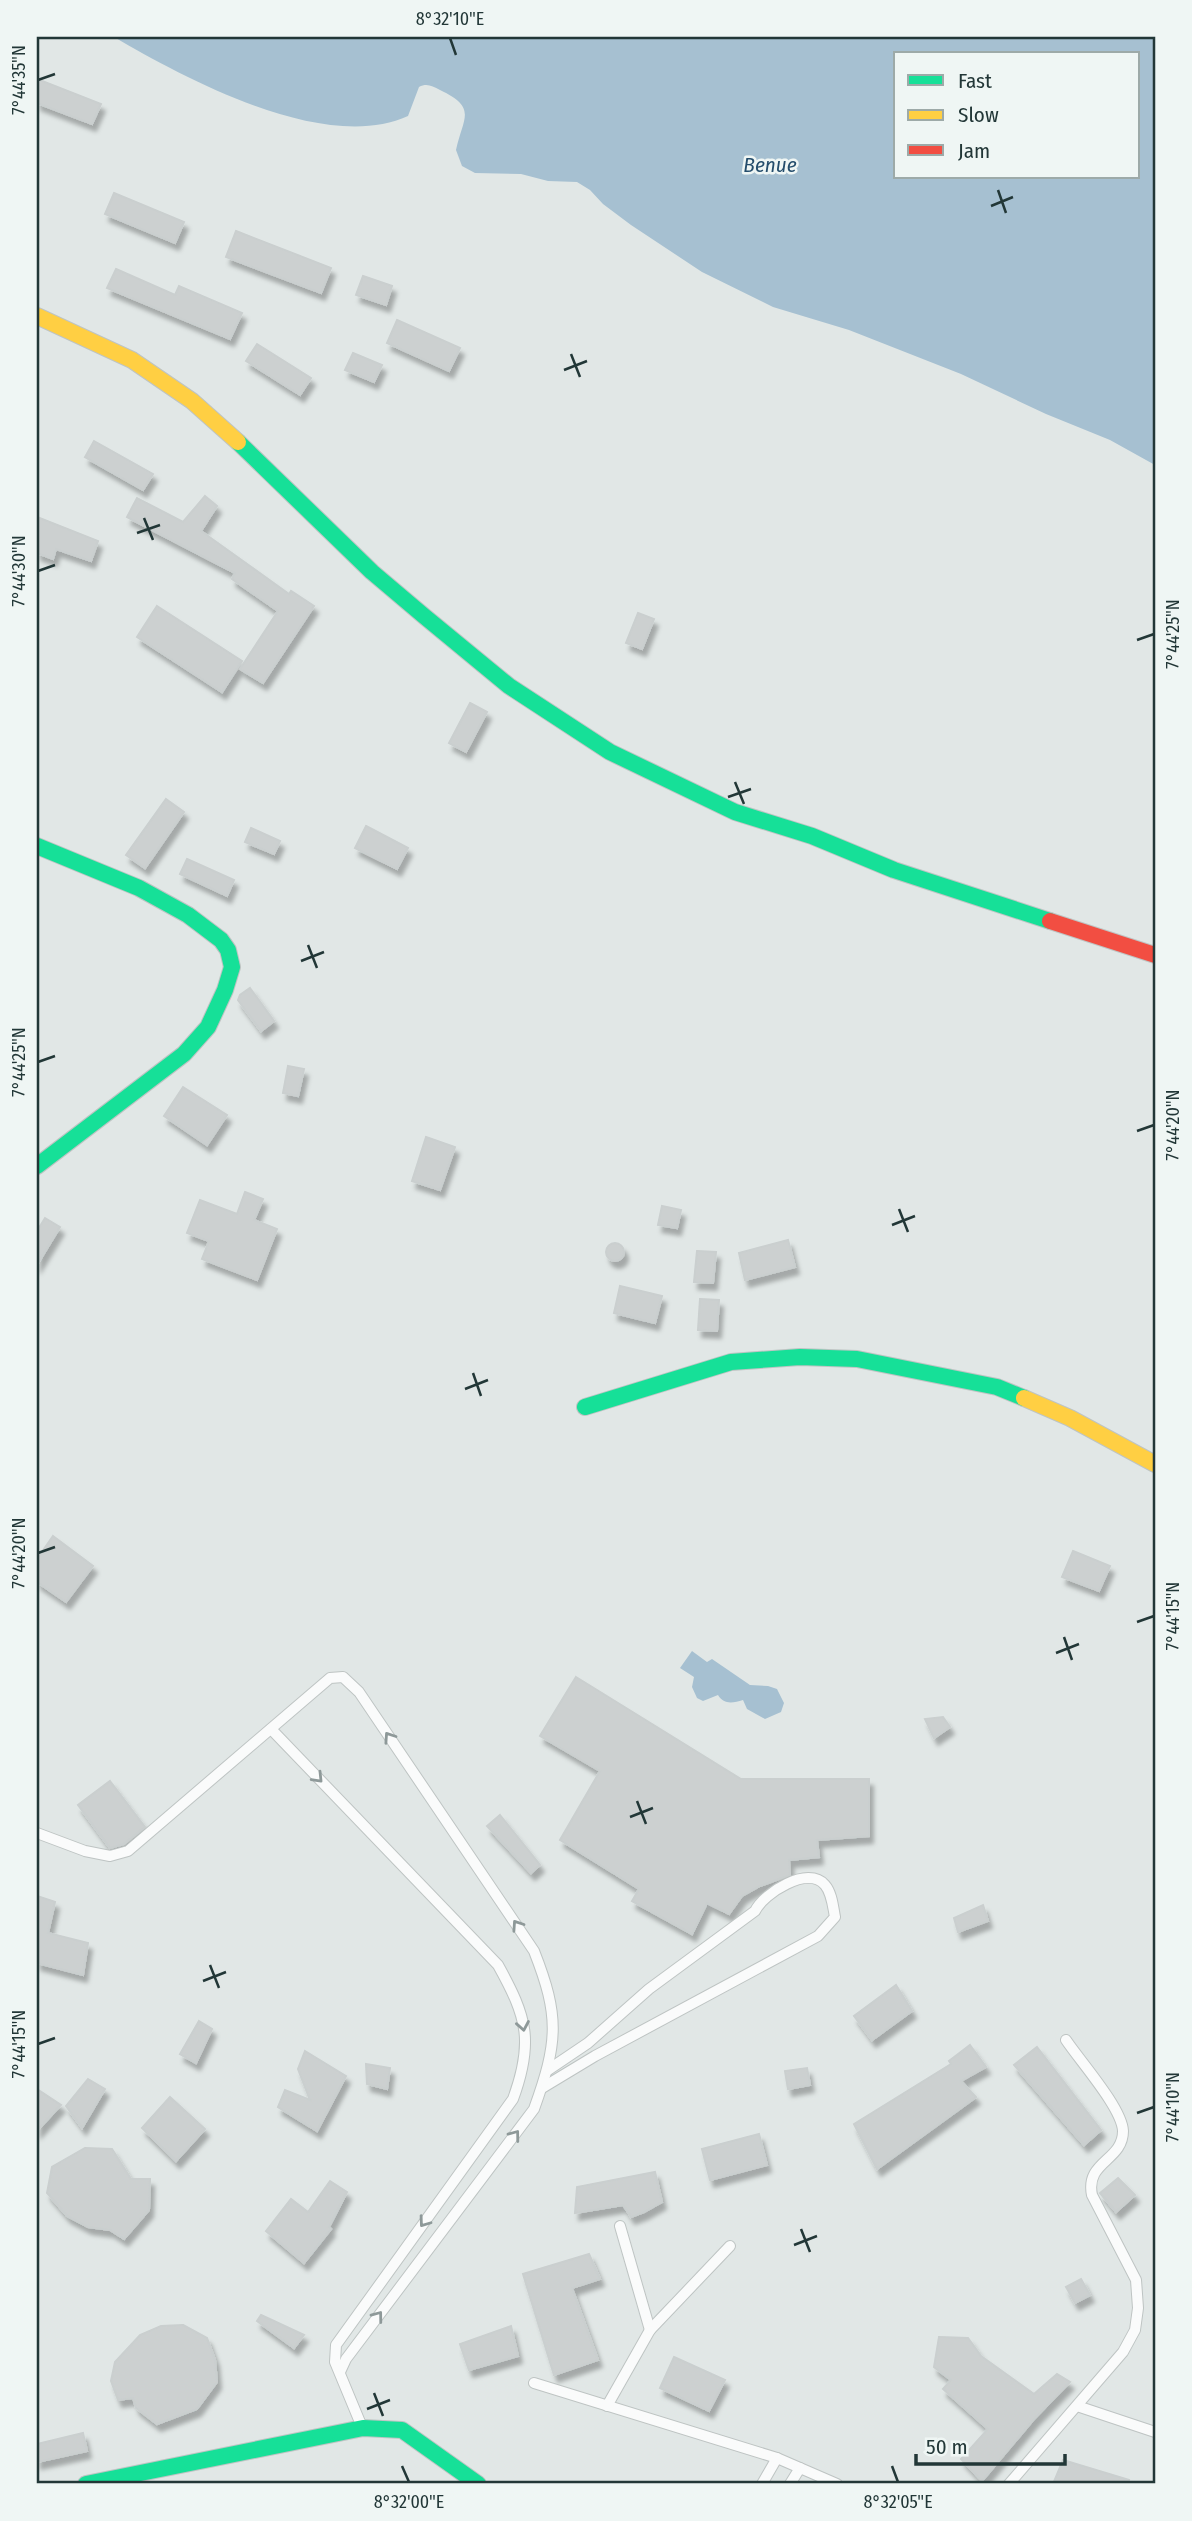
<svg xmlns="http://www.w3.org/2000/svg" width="1192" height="2521" viewBox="0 0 1192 2521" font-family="'Fira Sans Condensed',sans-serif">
<defs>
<filter id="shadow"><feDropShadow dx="4" dy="7" stdDeviation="2" flood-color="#0004"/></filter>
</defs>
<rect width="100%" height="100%" fill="#e1e7e6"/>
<g fill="#a6c0d1" fill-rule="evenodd">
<path d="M114,37H1155V465L1110,440L1046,414L961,374L849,330L773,307L702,272L631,225L603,204L590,190L577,182L548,181L521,174L475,173L462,166L456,150C463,117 478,108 440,90C432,86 427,83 419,87L408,116C325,154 186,79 114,37ZM896,54H1138V177H896Z"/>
<path d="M692,1651L707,1662L712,1659L750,1685L768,1686L777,1689L784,1703L781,1712L765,1719L747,1709L743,1700C733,1703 724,1705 718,1695L703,1701L697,1698L692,1687L694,1677L680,1668Z"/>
</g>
<g fill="#ccd0d0" stroke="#cacfcf" stroke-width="2" filter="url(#shadow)">
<path d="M37,79L101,104L92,124L37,103Z"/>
<path d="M114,193L184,222L175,243L105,214Z"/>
<path d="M236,231L331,268L321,293L226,257Z"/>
<path d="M116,269L175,295L179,286L242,313L230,339L107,288Z"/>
<path d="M363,276L392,286L386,305L356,295Z"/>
<path d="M397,320L460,348L449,371L387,343Z"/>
<path d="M257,344L311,378L300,395L246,361Z"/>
<path d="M353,353L382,365L374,382L345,370Z"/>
<path d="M94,441L153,474L143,490L85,457Z"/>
<path d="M205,496L217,506L201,531L289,594L291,591L314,606L263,683L240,669L278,611L232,579L235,573L127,517L137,498L183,522Z"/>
<path d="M37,517L98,541L91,561L56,549L53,559L37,553Z"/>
<path d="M157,606L242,661L222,692L137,637Z"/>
<path d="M638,613L654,619L642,649L626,643Z"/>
<path d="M470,703L487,712L466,752L449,743Z"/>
<path d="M166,799L184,812L145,868L126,855Z"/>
<path d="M366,826L408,848L397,869L355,848Z"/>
<path d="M251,828L280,841L274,854L245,842Z"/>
<path d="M187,859L234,880L227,896L180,874Z"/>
<path d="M250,988L274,1021L261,1031L238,1000L240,995Z"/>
<path d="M288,1066L304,1069L298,1096L283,1093Z"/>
<path d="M183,1087L227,1115L207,1145L164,1116Z"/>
<path d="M426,1137L455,1147L440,1190L412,1181Z"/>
<path d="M245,1192L263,1199L254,1220L277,1229L257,1280L202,1259L209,1241L187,1233L200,1200L237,1214Z"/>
<path d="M662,1206L681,1210L677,1228L658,1225Z"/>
<path d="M45,1218L60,1227L37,1265V1231Z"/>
<path d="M788,1240L795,1267L745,1280L739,1253Z"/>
<circle cx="615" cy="1252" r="9"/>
<path d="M697,1251L716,1252L713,1283L694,1282Z"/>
<path d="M620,1286L662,1296L655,1323L614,1313Z"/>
<path d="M700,1299L719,1300L717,1331L698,1330Z"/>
<path d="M53,1536L93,1566L66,1602L37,1582V1559Z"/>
<path d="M1073,1551L1110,1566L1099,1591L1062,1577Z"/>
<path d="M576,1677L741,1779H869V1836L817,1840L819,1857L789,1860L790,1875L760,1886L742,1896L729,1914L707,1903L692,1934L632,1901L639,1889L560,1840L600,1771L540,1736Z"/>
<path d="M943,1717L950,1727L934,1738L925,1719Z"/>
<path d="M110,1781L145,1827L124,1844L110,1848L78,1805Z"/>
<path d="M500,1815L540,1865L531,1873L487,1826Z"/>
<path d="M37,1896L55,1902L48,1933L88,1943L83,1975L37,1963Z"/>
<path d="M983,1905L988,1921L958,1932L954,1918Z"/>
<path d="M896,1985L912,2011L872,2040L854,2016Z"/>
<path d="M199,2021L212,2029L196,2063L180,2054Z"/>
<path d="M970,2045L986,2067L961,2081L976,2097L877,2169L854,2124L951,2064L949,2061Z"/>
<path d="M1037,2047L1101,2130L1084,2145L1014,2065Z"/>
<path d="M305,2051L346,2076L317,2131L278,2107L285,2090L310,2100L298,2069Z"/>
<path d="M366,2064L390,2068L387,2089L367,2084Z"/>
<path d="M807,2068L810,2085L788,2089L785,2071Z"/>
<path d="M88,2079L105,2089L82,2128L66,2106Z"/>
<path d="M37,2089L61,2105L37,2131Z"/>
<path d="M170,2097L205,2129L176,2161L142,2128Z"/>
<path d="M759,2134L767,2165L710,2180L702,2149Z"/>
<path d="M85,2148L112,2149L131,2179H150L149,2210L124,2239L110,2230L88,2227L67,2216L47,2193L52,2167Z"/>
<path d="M655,2172L662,2202L644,2212L631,2217L623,2205L575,2213L577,2187Z"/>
<path d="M1118,2178L1135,2195L1116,2212L1100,2193Z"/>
<path d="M330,2181L347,2192L329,2227L331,2229L304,2263L266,2231L291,2199L308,2212Z"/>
<path d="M589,2254L600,2279L572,2288L598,2360L554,2375L523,2274Z"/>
<path d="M1081,2279L1090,2295L1075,2303L1066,2287Z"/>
<path d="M261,2315L304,2335L294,2348L257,2321Z"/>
<path d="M183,2325L207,2338L215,2360L217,2382L197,2409L157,2424L136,2408L133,2398L118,2400L111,2381L115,2362L140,2335L161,2326Z"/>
<path d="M511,2326L518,2356L469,2370L460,2344Z"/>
<path d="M939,2337L968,2338L981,2356L1034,2394L1057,2374L1070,2382L1034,2419L982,2481L961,2459L988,2429L943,2389L951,2380L934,2367Z"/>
<path d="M674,2357L725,2380L709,2411L660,2388Z"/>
<path d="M83,2433L87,2451L37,2462V2444Z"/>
<path d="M1063,2460L1129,2480L1128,2484H1053Z"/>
</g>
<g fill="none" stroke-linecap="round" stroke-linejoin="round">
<g stroke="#bec4c3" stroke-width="12">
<g id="lane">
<path d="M271,1729L498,1965C527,2017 534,2042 513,2099L336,2345L335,2362L362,2427"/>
<path d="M37,1833L85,1851L110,1856L128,1851L330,1678L343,1677L359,1692L534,1951C560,2017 558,2042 534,2109L346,2359L340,2372"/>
<path d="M542,2088L595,2056L818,1936L835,1917C833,1907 832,1893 825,1885C808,1865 764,1893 755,1911L649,1989L588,2043L548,2070"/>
<path d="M620,2226L650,2330"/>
<path d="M534,2383L777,2458L837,2484"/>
<path d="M607,2406L650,2330L730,2246"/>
<path d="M1077,2406L1155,2432"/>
<path d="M762,2484L777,2458"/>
<path d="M790,2484L800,2468"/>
<path d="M1009,2484L1123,2352L1135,2330L1138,2308L1136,2280L1092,2195C1085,2161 1123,2161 1123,2131C1122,2108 1080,2061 1066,2040"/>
</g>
</g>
<g stroke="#bec4c3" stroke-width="18">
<g id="fast">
<path d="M238,442L372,572L424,616L509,686L610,752L735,812L812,836L894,870L1050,921"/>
<path d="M37,846L139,888L188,915L221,940L228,950L232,967L225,990L208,1027L184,1054L37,1166"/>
<path d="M585,1407L731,1362L800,1357L857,1359L997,1387L1024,1398"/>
<path d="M86,2484L363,2428L402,2430L478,2484"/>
</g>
</g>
<g stroke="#bec4c3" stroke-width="18">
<g id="slow">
<path d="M37,316L132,360L192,401L238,442"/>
<path d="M1024,1398L1070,1418L1155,1464"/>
</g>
</g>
<g stroke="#bec4c3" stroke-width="18">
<path id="jam" d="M1050,921L1155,955"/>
</g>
<use href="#lane" stroke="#fafbfb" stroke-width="10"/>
<use href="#fast" stroke="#16e098" stroke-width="16"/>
<use href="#slow" stroke="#ffcf43" stroke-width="16"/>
<use href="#jam" stroke="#f24e42" stroke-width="16"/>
</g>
<defs><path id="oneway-chevron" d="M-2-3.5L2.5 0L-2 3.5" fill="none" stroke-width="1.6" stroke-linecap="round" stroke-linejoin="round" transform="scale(1.75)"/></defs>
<g stroke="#8e9999">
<use href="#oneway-chevron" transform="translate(389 1737) rotate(-124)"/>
<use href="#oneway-chevron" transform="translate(318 1778) rotate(46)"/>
<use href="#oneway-chevron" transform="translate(517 1925) rotate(-124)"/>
<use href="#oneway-chevron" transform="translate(523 2026) rotate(80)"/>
<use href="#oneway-chevron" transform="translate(515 2135) rotate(-53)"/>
<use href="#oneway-chevron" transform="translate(424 2222) rotate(126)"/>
<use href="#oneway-chevron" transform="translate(378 2316) rotate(-53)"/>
</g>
<path fill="none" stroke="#223737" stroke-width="2.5" d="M450,38L456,55M38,80L55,74M998,190L1006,213M991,206L1013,197M571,354L580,377M564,370L587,361M144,518L153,540M137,533L160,525M38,571L55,565M1137,640L1154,634M735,782L744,804M728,797L751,789M308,945L317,968M301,961L324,952M38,1062L55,1056M1137,1131L1154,1125M899,1209L908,1232M892,1225L915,1216M473,1373L481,1396M465,1389L488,1380M38,1553L55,1547M1137,1622L1154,1616M1064,1637L1072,1660M1056,1653L1079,1644M637,1801L646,1824M630,1817L653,1808M210,1965L219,1988M203,1981L226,1972M38,2044L55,2038M1137,2113L1154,2107M801,2229L810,2252M794,2245L817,2236M374,2393L383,2416M367,2409L390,2400M402,2466L409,2482M892,2466L898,2482"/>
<g text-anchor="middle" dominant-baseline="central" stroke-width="5" stroke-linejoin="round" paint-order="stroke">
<g font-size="21" font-style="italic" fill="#244d6c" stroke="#eff6f4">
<text x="770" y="165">Benue</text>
</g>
</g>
<rect width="1192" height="2521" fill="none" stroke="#eff6f4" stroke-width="77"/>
<rect x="894" y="52" width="245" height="126" fill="#eff6f4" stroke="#9daaa8" stroke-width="2"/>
<rect x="908" y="75" width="35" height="10" fill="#16e098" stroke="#9daaa8" stroke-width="2"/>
<text x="958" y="88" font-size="21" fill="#223737">Fast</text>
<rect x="908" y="110" width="35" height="10" fill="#ffcf43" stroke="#9daaa8" stroke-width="2"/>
<text x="958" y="122" font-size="21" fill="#223737">Slow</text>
<rect x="908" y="145" width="35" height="10" fill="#f24e42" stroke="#9daaa8" stroke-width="2"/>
<text x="958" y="158" font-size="21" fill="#223737">Jam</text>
<path d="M916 2454v10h149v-10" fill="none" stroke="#223737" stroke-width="3.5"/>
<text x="926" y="2454" font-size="21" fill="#223737" stroke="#eff6f4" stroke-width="5" paint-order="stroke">50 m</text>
<rect x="38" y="38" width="1116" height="2444" fill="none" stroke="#223737" stroke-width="2.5"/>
<g font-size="18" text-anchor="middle" fill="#223737">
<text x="450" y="25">8°32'10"E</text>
<text transform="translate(19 80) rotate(-90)" y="6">7°44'35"N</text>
<text transform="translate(19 571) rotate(-90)" y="6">7°44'30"N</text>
<text transform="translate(1173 634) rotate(-90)" y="6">7°44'25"N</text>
<text transform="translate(19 1062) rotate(-90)" y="6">7°44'25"N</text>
<text transform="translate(1173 1125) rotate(-90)" y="6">7°44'20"N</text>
<text transform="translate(19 1553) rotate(-90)" y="6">7°44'20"N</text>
<text transform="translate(1173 1616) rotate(-90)" y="6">7°44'15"N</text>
<text transform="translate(19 2044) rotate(-90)" y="6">7°44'15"N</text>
<text transform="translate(1173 2107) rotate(-90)" y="6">7°44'10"N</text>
<text x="409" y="2508">8°32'00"E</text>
<text x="898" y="2508">8°32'05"E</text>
</g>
</svg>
